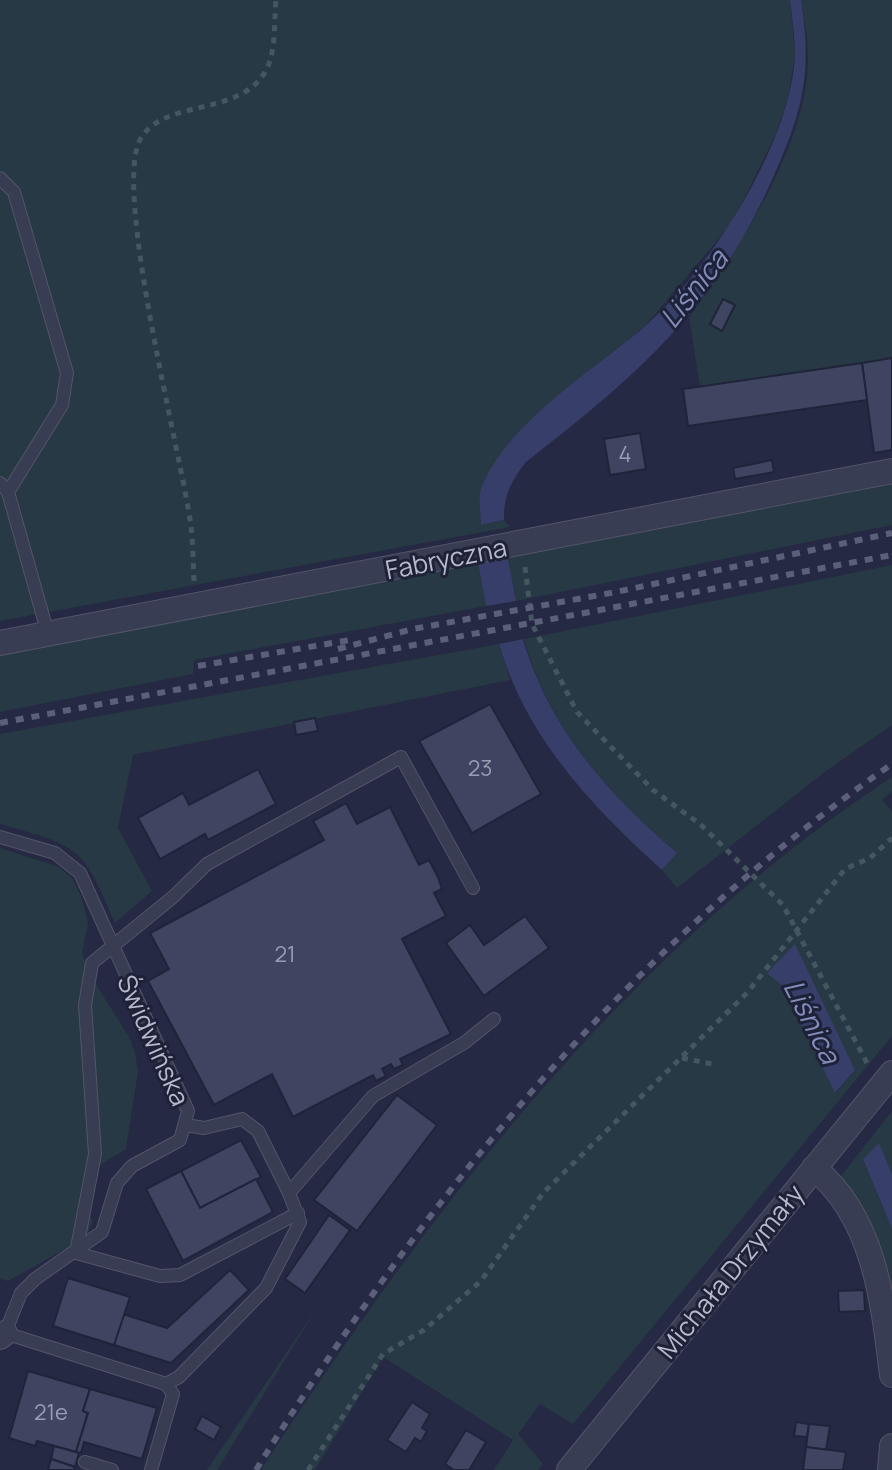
<svg xmlns="http://www.w3.org/2000/svg" width="892" height="1470" viewBox="0 0 892 1470" font-family="Manrope,sans-serif">
<rect width="100%" height="100%" fill="#252943"/>
<g fill="#273944" fill-rule="evenodd">
<path d="M0,0H790L795,55L788,98L775,136L732,223L646,325L540,411L499,457L482,525L504,520L510,527L0,621Z"/>
<path d="M801,0H892V358L700,387L689,317C738,250 806,147 808,62C809,41 804,20 801,0Z"/>
<path d="M892,484V525L516,601L508,558Z"/>
<path d="M478,563L486,606L194,660L193,674L0,712V655Z"/>
<path d="M892,565V725L826,771L677,888L662,870L677,853C608,794 549,728 524,639Z"/>
<path d="M499,644L510,680L133,755L118,828L152,891L115,923C82,846 81,847 0,824V734Z"/>
<path d="M892,777V791L882,800L892,811V1036L573,1424L540,1404L518,1434L543,1464L538,1470H494L513,1440L383,1357L315,1470H261C431,1208 627,951 892,777ZM794,945L855,1070L836,1093L781,985Z"/>
<path d="M0,848L59,867L72,878L81,896L88,923L82,953L90,975L129,1037L135,1053L138,1071L126,1149C87,1173 72,1175 93,1222L85,1238L8,1281L0,1279Z"/>
<path d="M892,1111V1174L879,1144L863,1159L892,1229V1305L854,1196L841,1176Z"/>
<path d="M318,1306L217,1470H207Z"/>
</g>
<g fill="#363e69">
<path d="M790,0H801C813,75 802,113 771,182C714,310 634,378 526,462C512,480 503,496 504,520L481,525C481,514 478,499 481,489C505,424 594,370 644,327C710,270 791,143 795,55C795,37 792,17 790,0Z"/>
<path d="M508,558L516,601L486,606L478,563Z"/>
<path d="M523,639C549,728 608,794 677,853L662,870C591,806 526,737 499,644Z"/>
<path d="M795,944L855,1070L835,1093L782,985L767,973Z"/>
<path d="M879,1143L892,1174V1229L863,1159Z"/>
</g>
<g fill="#3f4461" stroke="#20243a" stroke-width="2">
<path d="M723,299L735,305L722,331L710,324Z"/>
<path d="M892,358V450L874,453L862,363Z"/>
<path d="M862,363L867,400L688,426L683,389Z"/>
<path d="M640,433L646,469L610,475L604,439Z"/>
<path d="M772,460L774,472L735,479L733,468Z"/>
<path d="M490,704L541,794L472,833L419,741Z"/>
<path d="M315,718L318,731L296,735L294,722Z"/>
<path d="M258,769L276,804L208,840L205,834L160,859L138,818L183,793L189,805Z"/>
<path d="M346,803L357,824L390,807L419,865L429,860L438,877L442,889L434,893L446,916L402,939L451,1034L400,1059L403,1065L394,1069L391,1064L382,1069L386,1076L376,1081L373,1075L293,1117L272,1074L214,1105L148,981L169,969L150,933L324,840L313,821Z"/>
<path d="M525,916L549,948L484,996L446,943L470,925L484,945Z"/>
<path d="M397,1095L437,1125L357,1231L314,1200Z"/>
<path d="M241,1140L261,1177L200,1208L181,1171Z"/>
<path d="M181,1171L200,1208L256,1179L273,1212L183,1261L146,1189Z"/>
<path d="M329,1215L350,1230L305,1293L285,1279Z"/>
<path d="M230,1270L249,1290L171,1363L114,1345L123,1314L167,1328Z"/>
<path d="M68,1278L130,1297L114,1345L53,1326Z"/>
<path d="M864,1290L865,1311L839,1312L838,1291Z"/>
<path d="M28,1371L90,1389L83,1411L88,1413L76,1452L37,1441L35,1446L9,1438Z"/>
<path d="M90,1389L157,1408L142,1459L84,1442L81,1453L76,1452L88,1413L83,1411Z"/>
<path d="M412,1402L430,1414L422,1428L427,1431L421,1442L415,1438L406,1452L387,1440Z"/>
<path d="M202,1416L221,1427L214,1440L195,1429Z"/>
<path d="M796,1422L809,1424L807,1437L794,1436Z"/>
<path d="M809,1424L830,1426L826,1450L806,1447Z"/>
<path d="M466,1430L486,1442L469,1470H454L445,1464Z"/>
<path d="M54,1446L79,1453L75,1467L51,1459Z"/>
<path d="M806,1447L846,1452L843,1470H803Z"/>
<path d="M51,1459L75,1467L74,1470H48Z"/>
</g>
<g fill="none" stroke-linecap="round" stroke-linejoin="round">
<g stroke="#52556a" stroke-width="14">
<g id="service">
<path d="M0,178L14,192L67,373L62,405L8,492"/>
<path d="M0,483L8,492L48,634"/>
<path d="M0,837L55,853L80,873L188,1111L180,1140L132,1166L117,1183L102,1232L35,1279L21,1293L5,1333L166,1384L179,1377L266,1288L300,1222L289,1193L373,1096L464,1043L494,1019"/>
<path d="M186,1125L204,1128L242,1119L258,1131L289,1193"/>
<path d="M298,1213L180,1275L160,1276L76,1253L95,1154L85,1005L92,963L173,897L207,864L401,757L473,888"/>
<path d="M85,1462L112,1470"/>
<path d="M151,1470L173,1394L166,1384"/>
</g>
</g>
<g stroke="#52556a" stroke-width="26">
<g id="minor">
<path d="M0,643L892,471"/>
<path d="M814,1168C875,1218 883,1302 892,1375"/>
<path d="M0,1337L5,1333"/>
<path d="M569,1470L892,1073"/>
<path d="M890,1470L892,1446"/>
</g>
</g>
<g stroke="#455661" stroke-width="5" stroke-dasharray="6 6" stroke-linecap="butt">
<path d="M525,567L532,624L577,712L653,790L700,824L783,905L867,1063"/>
<path d="M194,581C193,563 193,544 191,526C182,457 111,186 141,138C166,97 246,118 268,66C276,48 274,19 276,0"/>
<path d="M682,1058L717,1065"/>
<path d="M308,1470L383,1354L424,1330L481,1281L543,1193L747,993L845,869L870,858L892,838"/>
</g>
<use href="#service" stroke="#393d53" stroke-width="12"/>
<use href="#minor" stroke="#393d53" stroke-width="24"/>
<g stroke="#5b5f7a" stroke-width="6" stroke-dasharray="8 8" stroke-linecap="butt">
<path d="M338,649L413,629L616,592L892,533"/>
<path d="M198,666L350,640"/>
<path d="M0,723L892,555"/>
<path d="M256,1470C423,1201 629,946 892,764"/>
</g>
</g>
<g text-anchor="middle" dominant-baseline="central" stroke-width="6" stroke-linejoin="round" paint-order="stroke">
<g font-size="22" fill="#999cb2">
<text x="625" y="454">4</text>
<text x="480" y="768">23</text>
<text x="285" y="954">21</text>
<text x="51" y="1412">21e</text>
</g>
<g font-size="26" fill="#b7b9cd" stroke="#1e2238">
<text transform="translate(446 558) rotate(-11)">Fabryczna</text>
<text transform="translate(154 1040) rotate(66)">Świdwińska</text>
<text transform="translate(730 1271) rotate(-51)">Michała Drzymały</text>
</g>
<g font-size="28" font-style="italic" fill="#848cb9" stroke="#1e2238">
<text transform="translate(693 288) rotate(-52)">Liśnica</text>
<text transform="translate(813 1021) rotate(63)">Liśnica</text>
</g>
</g>
</svg>
